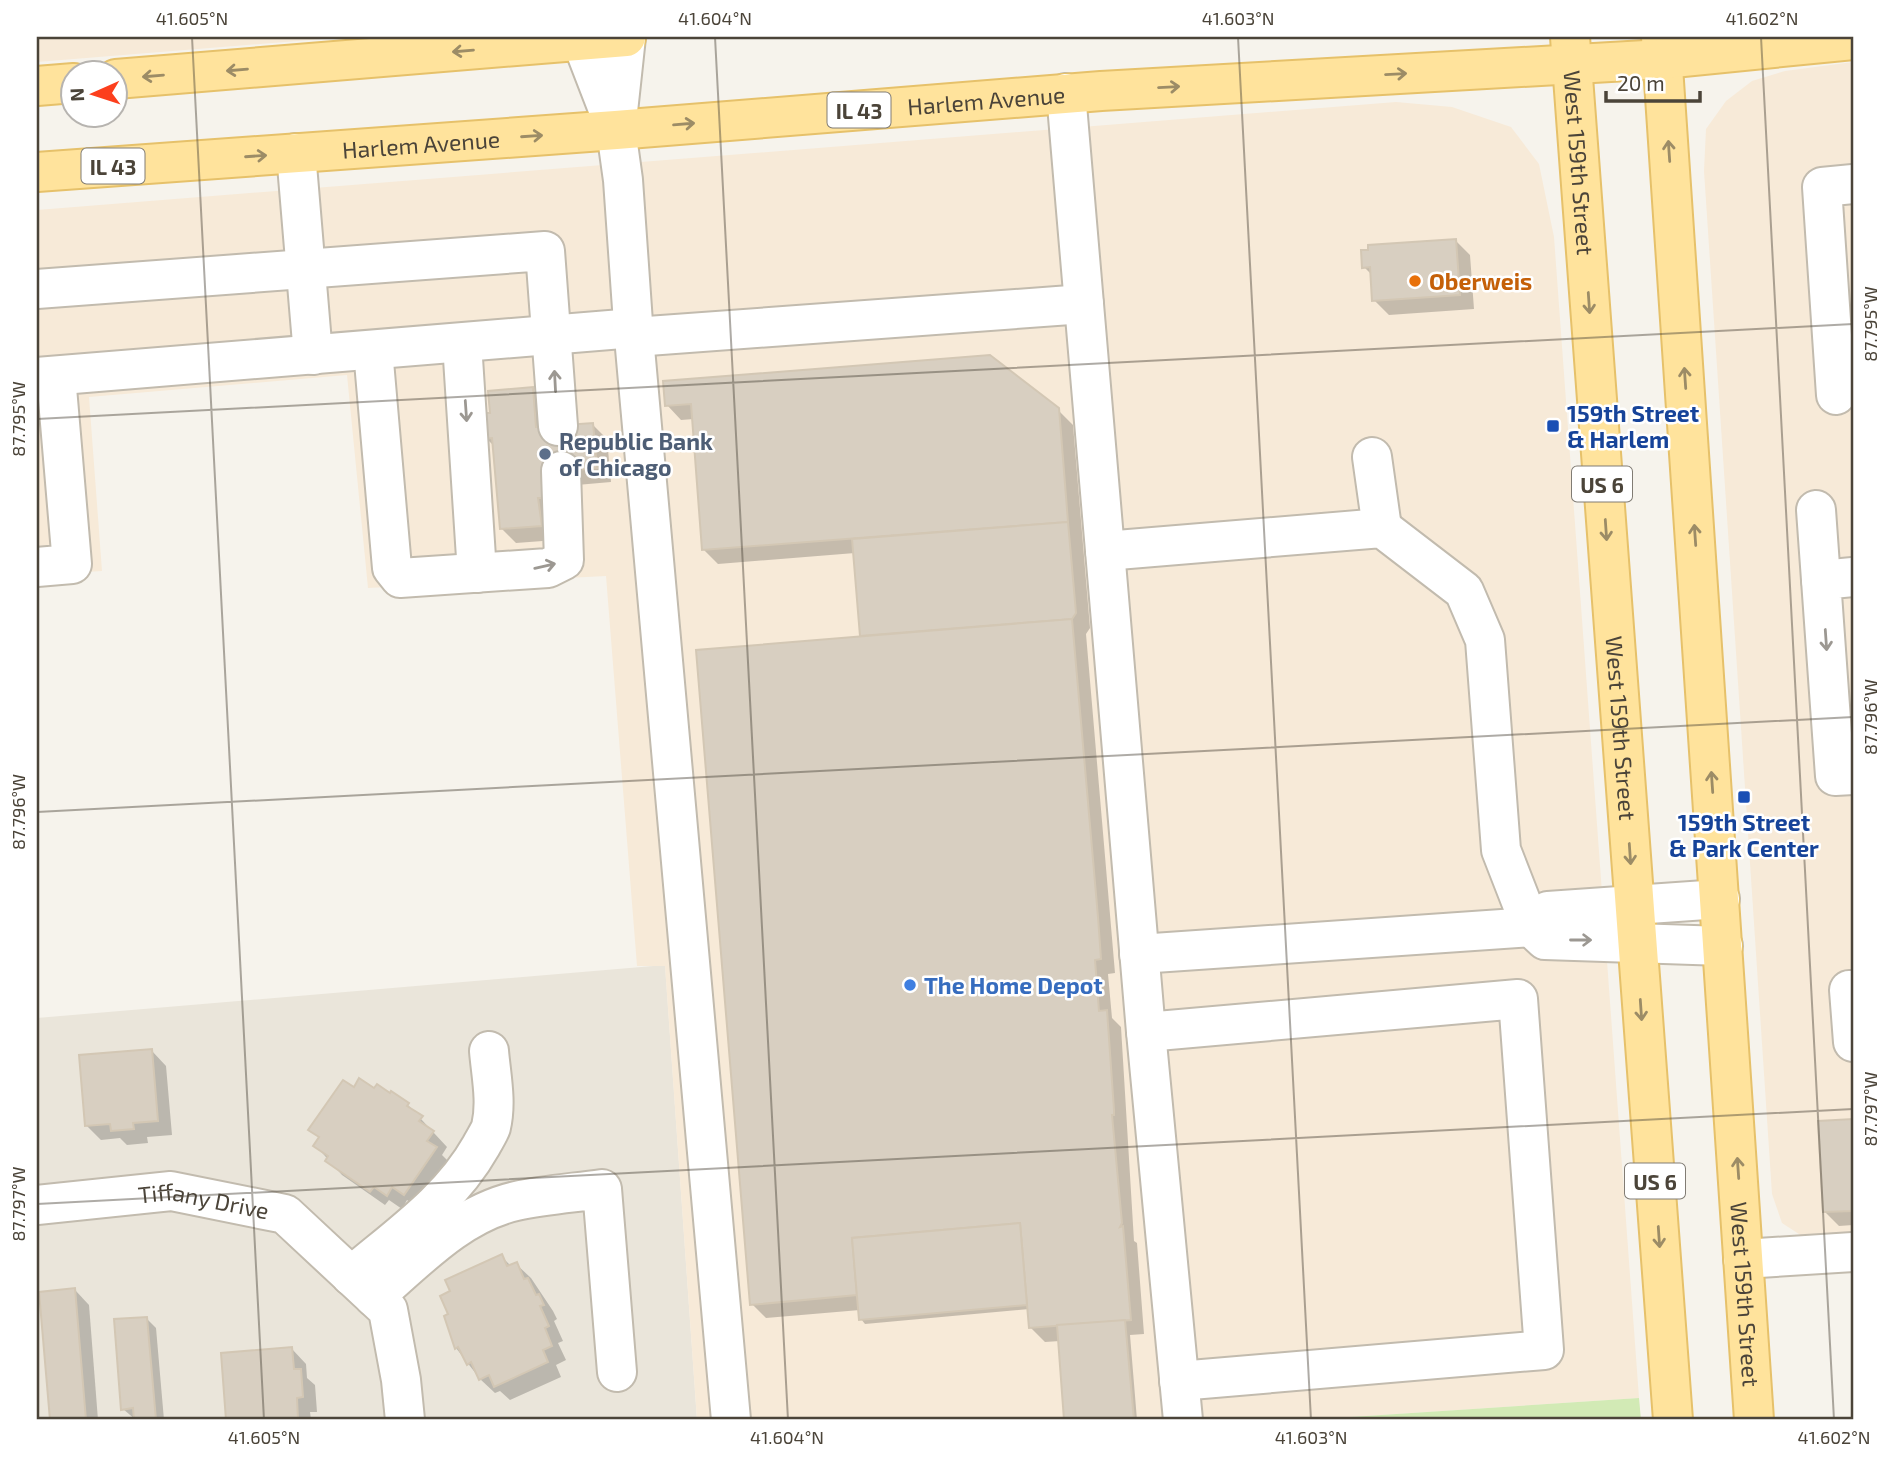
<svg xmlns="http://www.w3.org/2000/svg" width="1890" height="1457" viewBox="0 0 1890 1457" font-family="'Exo 2',sans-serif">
<rect width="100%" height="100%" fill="#f6f3ec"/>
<path fill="#eae5da" d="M665,965L697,1420H37V1018Z"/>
<g fill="#f7ead8">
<path d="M37,37H347L37,62Z"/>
<path d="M1853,62V1232L1802,1236L1782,1223L1772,1194L1704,171L1706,129L1726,101L1752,81L1785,71Z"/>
<path d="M1396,102L1452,107L1511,127L1539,164L1554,237L1639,1398L1305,1420H697L665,966H637L606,576L368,588L347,375L89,397L102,571L37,575V210Z"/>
</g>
<path fill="#d2eab5" d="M1639,1398L1641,1420H1305Z"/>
<g fill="#0003" fill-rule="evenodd">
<path d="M1455,240L1470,255L1474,309L1389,315L1374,300L1372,275L1364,267Z"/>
<path d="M665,382L1058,410L1073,425L1090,628L1086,634L1115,973L1108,974L1112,1018L1121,1027L1134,1241L1137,1243L1144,1334L1130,1335L1137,1420H1066L1060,1341L1045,1342L1030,1327L1029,1309L865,1324L861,1319L860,1310L766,1318L752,1304L862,637L855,553L718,564L704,550L694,419L681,420L667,405ZM1029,1220V1224L905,1235Z"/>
<path d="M532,389L546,404L548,428L593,425L607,439L611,482L554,487L556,540L516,543L501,528L495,447L486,438L492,414Z"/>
<path d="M152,1051L166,1066L172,1135L147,1137L148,1143L127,1145L120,1138L101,1140L86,1125Z"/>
<path d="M354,1089L374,1090L390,1095L392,1093L408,1105L447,1147L442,1155L450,1163L419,1208L407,1200L402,1209L389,1200L385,1205L342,1175L316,1146L320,1139L311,1130Z"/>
<path d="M1853,1121V1225L1839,1226L1824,1211L1820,1123Z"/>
<path d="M501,1256L511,1266L516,1264L531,1278L553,1311L557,1319L554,1321L563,1341L558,1343L566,1360L556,1365L561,1377L510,1400L500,1391L495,1393L480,1379L456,1348L451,1336L454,1334Z"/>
<path d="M75,1290L89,1305L98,1420H51L41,1293Z"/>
<path d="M146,1318L156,1328L164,1420H136L123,1409Z"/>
<path d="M292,1349L306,1364L307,1378L315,1385L317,1412H310L311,1420H228L222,1355Z"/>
</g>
<g fill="#d8cfc1" stroke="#d3c7b4" stroke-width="2">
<path d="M1456,239L1460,295L1372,301L1370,267L1362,268L1361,250H1368V245Z"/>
<path d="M990,355L1059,408L1068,522L702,550L691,404L665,406L663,381Z"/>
<path d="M533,387L536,427L593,423L597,468L541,473L543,498H538L542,526L500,529L492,438L484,439L482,413H490L488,391Z"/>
<path d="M1068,522L1076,613L1072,619L860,636L852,539Z"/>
<path d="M1072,619L1098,917L1101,959L1095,960L1099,1011L1107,1010L1114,1110V1115H1112L1122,1223L1120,1227L1123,1226L1131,1320L1029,1328L1020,1223L852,1238L857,1295L750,1305L696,650Z"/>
<path d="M152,1049L158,1121L133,1123L134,1129L111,1131L110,1124L85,1126L79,1055Z"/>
<path d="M359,1078L374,1088L377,1084L390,1093L391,1091L409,1103L407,1106L423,1116L419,1121L434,1131L427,1141L437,1147L404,1195L392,1187L387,1196L374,1187L370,1192L325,1161L328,1156L313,1146L319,1137L308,1130L343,1080L354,1087Z"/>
<path d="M1853,1119V1211L1823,1212L1818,1121Z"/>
<path d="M1020,1223L1027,1305L859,1320L852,1238Z"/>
<path d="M502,1254L507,1266L517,1262L524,1279L528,1278L536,1295L539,1294L544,1305L540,1306L549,1326L545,1328L552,1346L543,1350L548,1362L494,1387L489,1375L479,1380L471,1362L467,1365L458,1347L455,1349L444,1316L448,1314L440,1296L450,1291L445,1280Z"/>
<path d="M75,1288L86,1420H50L39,1292Z"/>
<path d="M147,1317L156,1420H134L133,1408L121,1410L114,1319Z"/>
<path d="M1125,1320L1134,1420H1064L1057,1325Z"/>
<path d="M292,1347L294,1369H301L303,1397L297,1398L298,1420H226L221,1353Z"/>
</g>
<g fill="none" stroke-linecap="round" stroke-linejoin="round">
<g stroke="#c2bbae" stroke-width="42">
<g id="minor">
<path d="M580,37L614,125"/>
<path d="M626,37L616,130L623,180L634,337L731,1420"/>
<path d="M1066,93L1146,1032L1183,1420"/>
<path d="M296,153L313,355"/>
<path d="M37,289L545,251L558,426"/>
<path d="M634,337L1084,304"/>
<path d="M462,343L477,573"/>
<path d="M373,350L392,568L400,578L548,568L564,560L561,471"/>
<path d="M37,377L634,328"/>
<path d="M1836,395L1822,187L1853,184"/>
<path d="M1372,457L1382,528"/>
<path d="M1816,510L1821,580"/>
<path d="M1105,551L1382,528L1464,591L1485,640L1501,850L1531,927L1545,940L1723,946"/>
<path d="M37,567L72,564L56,376"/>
<path d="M1853,577L1821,580L1835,776L1853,775"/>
<path d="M1139,954L1531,927L1548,911L1720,899"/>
<path d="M1853,990H1849L1853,1042"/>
<path d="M1146,1032L1518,999L1544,1350L1179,1381"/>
<path id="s1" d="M37,1205L171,1191L285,1214L388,1310L401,1380L405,1420"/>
<path d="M1743,1259L1853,1252"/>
<path d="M351,1276C398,1236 450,1201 481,1146C484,1140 489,1133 491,1127C497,1102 491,1075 489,1051"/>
<path d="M374,1297C417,1260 459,1214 516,1201C544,1195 573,1193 602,1189L617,1372"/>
</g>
</g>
<g stroke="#e6c16a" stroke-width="42">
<g id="major">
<path id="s2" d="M1570,37L1673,1420"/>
<path id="s3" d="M1661,37L1754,1420"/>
<path d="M116,79L626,37"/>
<path d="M37,86L74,83"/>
<path id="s4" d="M37,172L616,130L1101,91L1663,59L1853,40"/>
</g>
</g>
<use href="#minor" stroke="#fff" stroke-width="38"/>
<use href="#major" stroke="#ffe39c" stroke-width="38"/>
</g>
<defs><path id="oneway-shaft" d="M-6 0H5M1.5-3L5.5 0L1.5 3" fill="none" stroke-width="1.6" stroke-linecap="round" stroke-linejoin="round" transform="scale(1.75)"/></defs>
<g stroke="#9c8c66">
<use href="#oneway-shaft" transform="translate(463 51) rotate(175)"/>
<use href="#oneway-shaft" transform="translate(237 70) rotate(175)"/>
<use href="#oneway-shaft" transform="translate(1396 74) rotate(-3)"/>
<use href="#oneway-shaft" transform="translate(153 76) rotate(175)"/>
<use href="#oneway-shaft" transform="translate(1169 87) rotate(-3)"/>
<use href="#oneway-shaft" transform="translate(684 124) rotate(-5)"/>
<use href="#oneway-shaft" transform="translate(532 136) rotate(-4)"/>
<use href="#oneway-shaft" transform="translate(1669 151) rotate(-94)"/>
<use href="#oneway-shaft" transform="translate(256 156) rotate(-4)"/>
<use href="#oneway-shaft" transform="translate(1589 303) rotate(86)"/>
<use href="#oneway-shaft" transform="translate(1685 378) rotate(-94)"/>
<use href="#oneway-shaft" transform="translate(1606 530) rotate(86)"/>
<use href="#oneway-shaft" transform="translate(1695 535) rotate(-94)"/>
<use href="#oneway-shaft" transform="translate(1712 782) rotate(-94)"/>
<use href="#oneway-shaft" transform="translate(1630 854) rotate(86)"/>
<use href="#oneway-shaft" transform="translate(1641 1010) rotate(86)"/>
<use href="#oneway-shaft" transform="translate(1738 1168) rotate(-94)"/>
<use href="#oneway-shaft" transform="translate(1659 1237) rotate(86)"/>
</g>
<g stroke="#9c9892">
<use href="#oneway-shaft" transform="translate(555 381) rotate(-93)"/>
<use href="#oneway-shaft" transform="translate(466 411) rotate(86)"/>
<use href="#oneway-shaft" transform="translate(545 566) rotate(-13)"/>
<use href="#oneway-shaft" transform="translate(1826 640) rotate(86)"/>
<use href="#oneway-shaft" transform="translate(1581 940)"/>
</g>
<path fill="none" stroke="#4b4439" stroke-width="2" stroke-opacity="0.45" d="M192,37L264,1420M715,37L788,1420M1238,37L1311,1420M1761,37L1834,1420M37,419L1853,324M37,812L1853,717M37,1204L1853,1109"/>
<circle fill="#e8710a" stroke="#fff" stroke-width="2.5" cx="1415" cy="281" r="7"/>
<g fill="#1a4fb4" stroke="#fff" stroke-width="2.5">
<rect x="1546" y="419" width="14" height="14" rx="3.5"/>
<rect x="1737" y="790" width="14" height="14" rx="3.5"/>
</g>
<circle fill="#5c6f8a" stroke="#fff" stroke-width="2.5" cx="545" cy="454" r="7"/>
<circle fill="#3f7fe0" stroke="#fff" stroke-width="2.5" cx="910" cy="985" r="7"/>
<g text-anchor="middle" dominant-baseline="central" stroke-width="5" stroke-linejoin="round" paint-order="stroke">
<g fill="#fff" stroke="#817c74" stroke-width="2">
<rect x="827.5" y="92.5" width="63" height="35" rx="5"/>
<rect x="81.5" y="148.5" width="63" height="35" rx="5"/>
<rect x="1572" y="466.5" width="60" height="35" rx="5"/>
<rect x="1625" y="1163.5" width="60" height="35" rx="5"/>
</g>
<g font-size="21" font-weight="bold" fill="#4b4439">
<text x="859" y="110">IL 43</text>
<text x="113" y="166">IL 43</text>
<text x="1602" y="484">US 6</text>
<text x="1655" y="1181">US 6</text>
</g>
<g font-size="23" fill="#4b4439" stroke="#fff">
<text stroke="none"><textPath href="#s4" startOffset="952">Harlem Avenue</textPath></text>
<text stroke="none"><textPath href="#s4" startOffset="385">Harlem Avenue</textPath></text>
<text stroke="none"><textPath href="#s2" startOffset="126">West 159th Street</textPath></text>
<text stroke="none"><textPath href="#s2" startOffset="693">West 159th Street</textPath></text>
<text stroke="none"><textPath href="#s1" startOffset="168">Tiffany Drive</textPath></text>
<text stroke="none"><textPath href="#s3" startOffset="1260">West 159th Street</textPath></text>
</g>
<g font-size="23" font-weight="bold" fill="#c56008" stroke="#fff" text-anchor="start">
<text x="1429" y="281">Oberweis</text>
</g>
<g font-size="23" font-weight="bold" fill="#164399" stroke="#fff" text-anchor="start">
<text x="1567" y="413">159th Street<tspan x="1567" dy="26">&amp; Harlem</tspan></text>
<text x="1744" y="822" text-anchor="middle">159th Street<tspan x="1744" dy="26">&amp; Park Center</tspan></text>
</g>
<g font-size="23" font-weight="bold" fill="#4e5e75" stroke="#fff" text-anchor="start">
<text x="559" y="441">Republic Bank<tspan x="559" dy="26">of Chicago</tspan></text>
</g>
<g font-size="23" font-weight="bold" fill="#366cbe" stroke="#fff" text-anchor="start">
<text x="924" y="985">The Home Depot</text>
</g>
</g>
<rect width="1890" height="1457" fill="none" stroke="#ffffff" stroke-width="77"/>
<g transform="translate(94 94) rotate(267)"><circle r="33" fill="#ffffff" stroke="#b7b4b0" stroke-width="2"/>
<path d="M0-5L12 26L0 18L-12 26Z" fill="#fc3f1d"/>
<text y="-10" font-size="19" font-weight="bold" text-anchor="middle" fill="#4b4439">N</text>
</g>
<path d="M1606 91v10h94v-10" fill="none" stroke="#4b4439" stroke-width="3.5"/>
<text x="1617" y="91" font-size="21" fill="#4b4439" stroke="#ffffff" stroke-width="5" paint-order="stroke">20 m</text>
<rect x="38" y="38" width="1814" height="1380" fill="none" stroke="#4b4439" stroke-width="2.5"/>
<g font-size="18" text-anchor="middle" fill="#4b4439">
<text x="192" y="25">41.605°N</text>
<text x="715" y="25">41.604°N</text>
<text x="1238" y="25">41.603°N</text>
<text x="1762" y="25">41.602°N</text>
<text transform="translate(1871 324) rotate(-90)" y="6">87.795°W</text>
<text transform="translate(19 419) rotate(-90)" y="6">87.795°W</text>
<text transform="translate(1871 717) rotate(-90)" y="6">87.796°W</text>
<text transform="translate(19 812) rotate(-90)" y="6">87.796°W</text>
<text transform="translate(1871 1109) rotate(-90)" y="6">87.797°W</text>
<text transform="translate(19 1204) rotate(-90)" y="6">87.797°W</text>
<text x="264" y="1444">41.605°N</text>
<text x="787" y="1444">41.604°N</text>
<text x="1311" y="1444">41.603°N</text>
<text x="1834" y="1444">41.602°N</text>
</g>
</svg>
